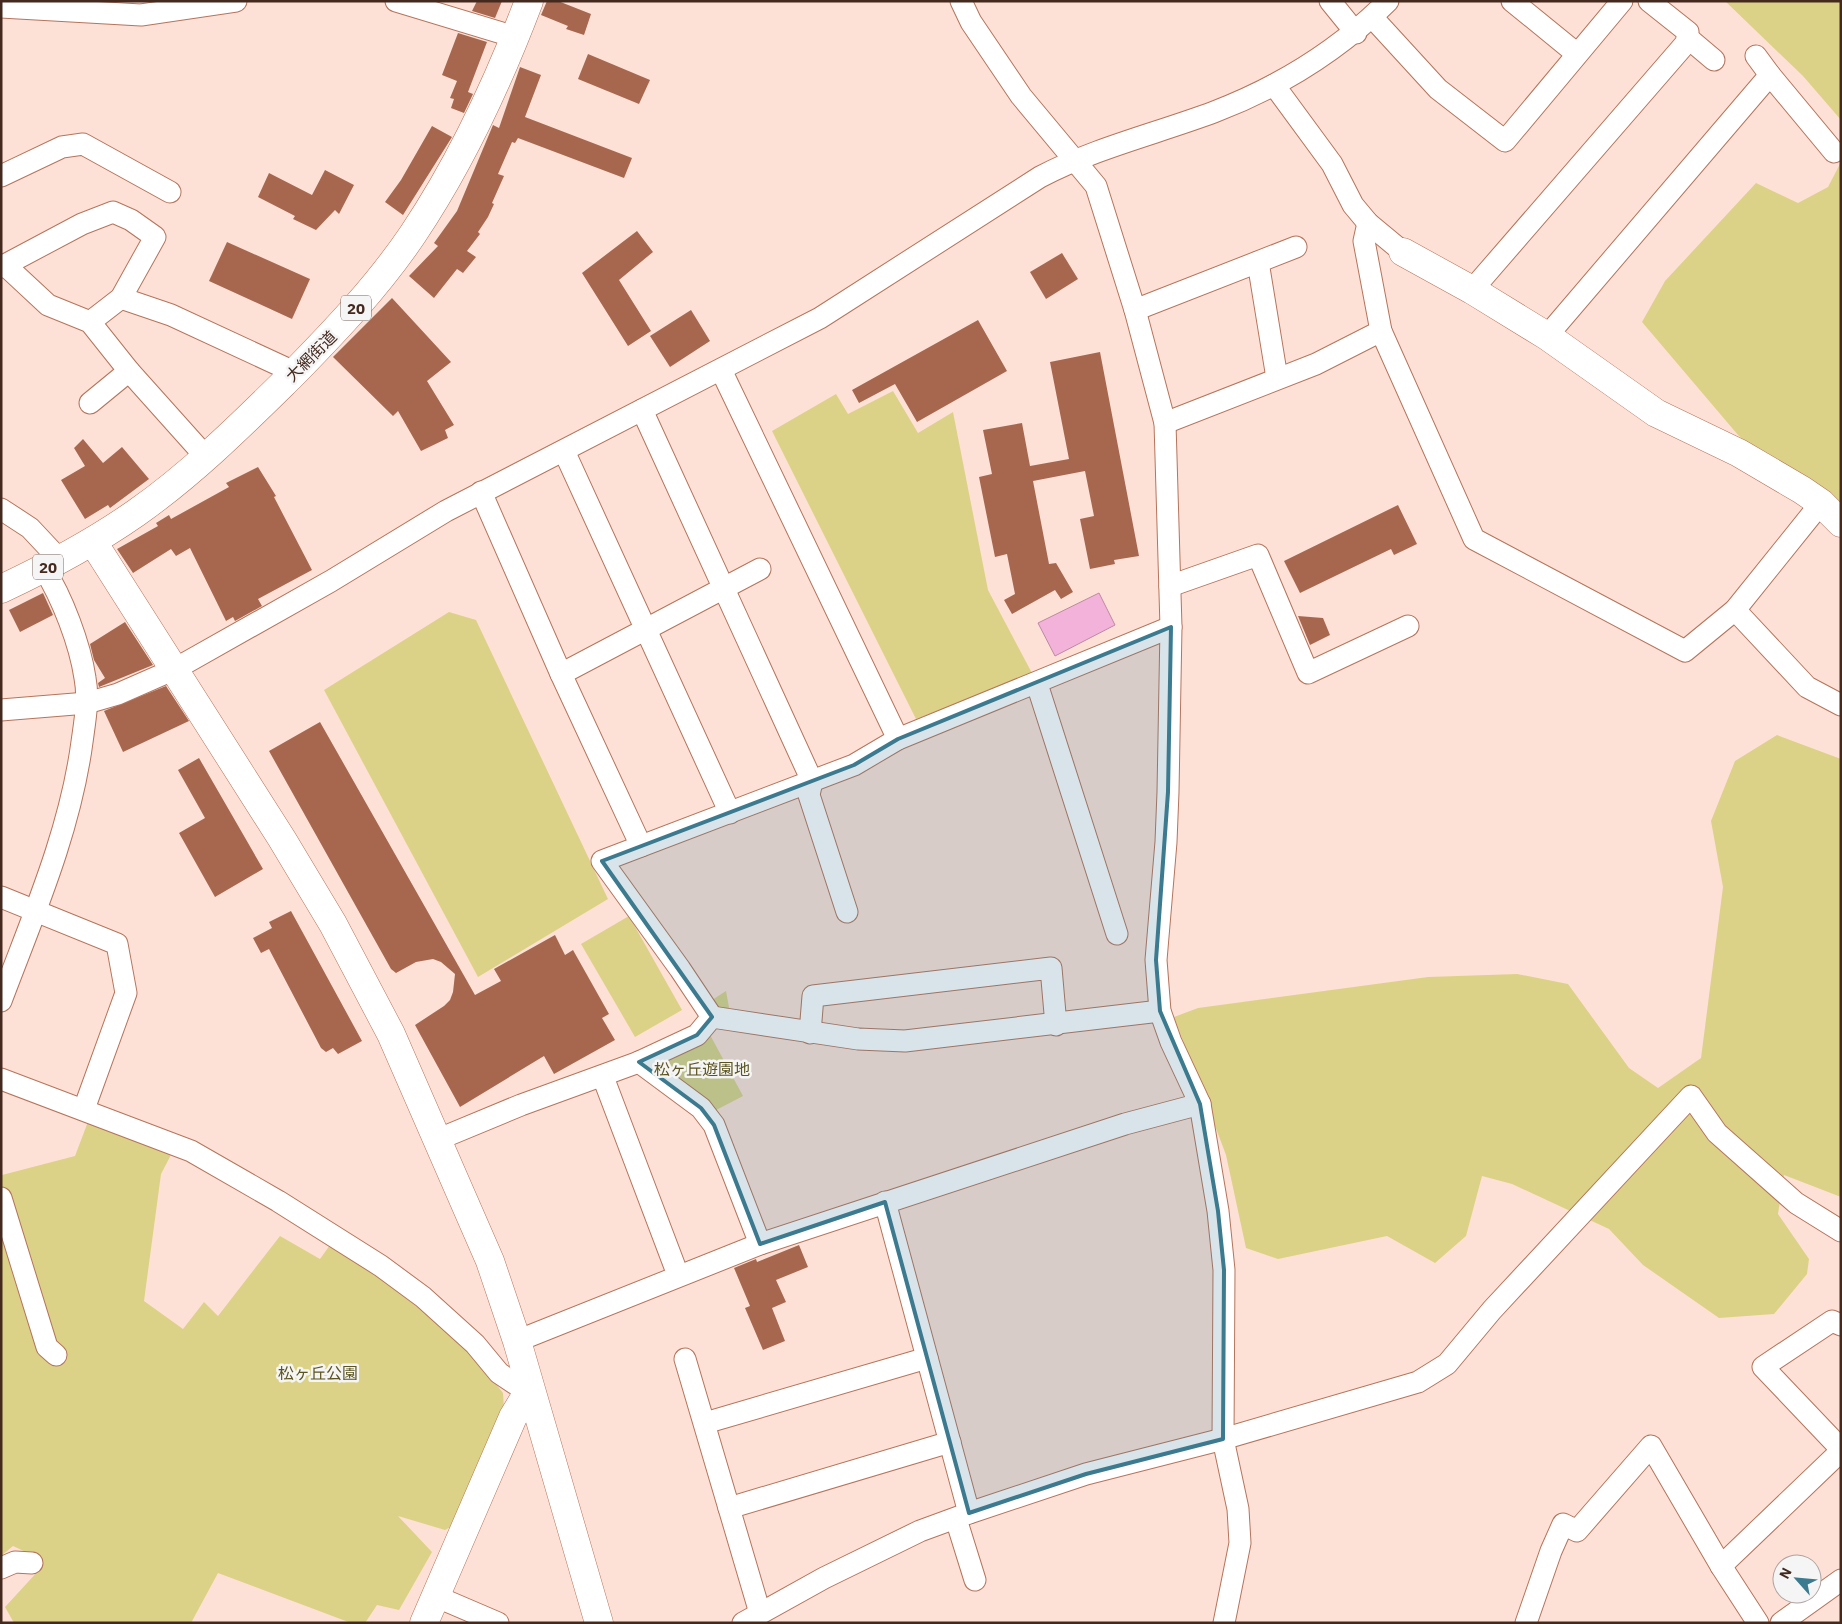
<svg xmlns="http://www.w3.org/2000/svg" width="1842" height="1624" viewBox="0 0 1842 1624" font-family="'IBM Plex Sans','Noto Sans JP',sans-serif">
<rect width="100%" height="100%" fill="#fee1d6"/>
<g fill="#dcd287">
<path d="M1725,1H1841V120L1803,76Z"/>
<path d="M1841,162V526L1738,435L1642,322L1665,281L1756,183L1798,203L1828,187Z"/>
<path d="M893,391L918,433L953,412L988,590L1033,675L916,719L772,431L836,394L848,414Z"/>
<path d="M449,612L476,620L608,899L478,977L324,690Z"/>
<path d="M1777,735L1841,759V1197L1784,1175L1778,1214L1809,1259L1807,1274L1774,1314L1719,1318L1643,1265L1609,1229L1512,1184L1482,1176L1466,1236L1435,1263L1387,1236L1278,1259L1246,1248L1226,1155L1174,1017L1198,1008L1428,977L1517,974L1568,984L1629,1068L1658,1088L1701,1058L1723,887L1711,821L1735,761Z"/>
<path d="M629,916L682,1010L635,1037L581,944Z"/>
<path d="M726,991L730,1013L719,1010L709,1002Z"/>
<path d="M709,1033L743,1096L716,1110L657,1063Z"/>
<path d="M89,1119L173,1151L161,1174L144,1301L183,1329L204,1302L218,1316L280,1236L320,1259L330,1245L355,1259L463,1342L503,1393L504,1409L456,1524L445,1530L398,1516L432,1552L399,1610L377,1605L365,1623H351L218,1573L191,1623H14L5,1607L39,1570L41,1559L13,1546L1,1556V1172L2,1175L75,1156Z"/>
</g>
<path fill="#f3b2da" stroke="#be89a2" d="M1099,593L1115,625L1055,656L1038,623Z"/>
<g fill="#a7674f">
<path d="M477,1H502L495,18L472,11Z"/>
<path d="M547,1H558L591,14L584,35L566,29L568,26L541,15Z"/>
<path d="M458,33L487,42L468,92L473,94L464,113L451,108L454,99L450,98L457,81L442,75Z"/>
<path d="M588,54L650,80L639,104L578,79Z"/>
<path d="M520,67L541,75L525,117L632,158L624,178L518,138L515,143L512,142L498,174L504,176L492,203L494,204L488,217L478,232L480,234L467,251L476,257L463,273L457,269L434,298L409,276L438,246L434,243L457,211L493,125L499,128Z"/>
<path d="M432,126L452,137L403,215L385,202L401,180Z"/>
<path d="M325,170L354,185L339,214L335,210L316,230L293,219L295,216L258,197L269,173L312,195Z"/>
<path d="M637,231L653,252L619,280L651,331L628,346L582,273Z"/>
<path d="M227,242L310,279L292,319L209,281Z"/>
<path d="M1062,253L1078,279L1046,299L1030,272Z"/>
<path d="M392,298L451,362L427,381L454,425L445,430L448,438L421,451L398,411L393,416L333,357Z"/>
<path d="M691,310L710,341L670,367L650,336Z"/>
<path d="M978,320L1007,371L917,422L895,384L859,403L852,390Z"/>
<path d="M1100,352L1139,556L1114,560L1115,564L1090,569L1080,519L1094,516L1085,471L1033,481L1049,564L1056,563L1073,592L1061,599L1055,590L1012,614L1004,600L1015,594L1007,554L995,557L979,477L992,474L983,430L1022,423L1030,466L1069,459L1050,362Z"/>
<path d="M83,439L103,463L122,447L149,479L110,508L108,505L85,519L61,480L85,466L74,448Z"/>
<path d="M258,467L276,496L274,497L312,570L258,599L262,606L235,621L233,617L226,621L190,548L176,556L171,549L133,573L117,549L158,526L156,523L169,515L171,519L229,487L226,483Z"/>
<path d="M1398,505L1417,544L1394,555L1391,549L1300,593L1284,561Z"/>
<path d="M43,593L53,615L20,632L9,610Z"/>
<path d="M1298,616L1323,618L1330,635L1310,645Z"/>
<path d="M125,622L153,665L99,687L98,683L105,678L94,660L90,644Z"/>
<path d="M166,686L189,721L123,752L104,711Z"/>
<path d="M320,722L475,995L501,981L494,969L555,935L565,955L573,950L609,1014L602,1018L615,1040L554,1074L544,1056L460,1107L415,1025L444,1006L450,1000L453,992L455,974L441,962L433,959L416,962L396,973L391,969L269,751Z"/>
<path d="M199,758L263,869L215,897L179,833L205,818L178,770Z"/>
<path d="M291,911L362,1041L338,1054L333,1048L326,1052L321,1048L269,949L261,953L253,938L272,928L269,922Z"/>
<path d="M799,1245L808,1267L776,1280L786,1302L772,1308L785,1341L763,1350L745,1308L750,1306L734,1268L756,1259L757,1262Z"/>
</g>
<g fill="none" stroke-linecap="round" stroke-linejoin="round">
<g stroke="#b5745b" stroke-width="23">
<g id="street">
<path d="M396,1L515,37"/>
<path d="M961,1L971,22L1021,96L1096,186L1135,310L1165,423L1171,627L1168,792L1166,842L1156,960L1160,1011L1171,1042L1200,1104L1218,1211L1224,1270L1223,1439L1238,1509L1240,1543L1224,1623"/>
<path d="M1330,1L1356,33"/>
<path d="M1512,1L1577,54"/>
<path d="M1,7L141,15L236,1"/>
<path d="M1372,17L1438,89L1505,141L1622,1"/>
<path d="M1688,38L1714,60"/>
<path d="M1756,56L1770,75"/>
<path d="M1274,85L1332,164L1353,205L1368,223L1403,252"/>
<path d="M1,176L62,147L83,144L170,192"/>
<path d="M1368,223L1364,241L1381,331L1474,539L1685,651L1735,610L1821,503"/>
<path d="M1258,262L1277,378"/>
<path d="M6,266L48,305L90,322L129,371L206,457"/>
<path d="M1,267L82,224L113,212L131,220L155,237L121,298L90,322"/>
<path d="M1472,290L1686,43L1688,32L1649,1"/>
<path d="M121,298L171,315L294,372"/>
<path d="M1135,310L1296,247"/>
<path d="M1547,336L1770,75L1834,152"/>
<path d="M721,370L898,739"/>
<path d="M90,403L129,371"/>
<path d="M642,410L812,781L809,795L847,912"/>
<path d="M1165,423L1316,364L1381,331"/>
<path d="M564,451L730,813"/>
<path d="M481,492L561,674L641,846"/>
<path d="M1,509L30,528L60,560"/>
<path d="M1170,586L1258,555L1308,673L1408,626"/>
<path d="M1735,610L1807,687L1841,705"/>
<path d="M561,674L760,569"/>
<path d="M1037,684L1117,934"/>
<path d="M1,710L87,703L118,694L175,669L331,581L446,511L820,318L1040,177C1095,148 1155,134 1214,112C1279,87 1339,50 1388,1"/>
<path d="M1,897L117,944L126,993L84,1109"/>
<path d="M1,1001C33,916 70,832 82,742C85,720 89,699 85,678C80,644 62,597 44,569"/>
<path d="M712,1017L680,969L602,861L854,765L898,739L1171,627"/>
<path d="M810,1033L813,996L1051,968L1056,1025"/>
<path d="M639,1062L701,1108L714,1125L760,1244"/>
<path d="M603,1077L678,1275"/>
<path d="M1,1079L191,1151L278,1201L381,1266L423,1297L475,1344L499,1373L517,1385L530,1389"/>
<path d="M439,1139L521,1105L639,1062L697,1035L712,1017L858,1039L905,1041L1160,1011"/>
<path d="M1,1198L47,1347L56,1355"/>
<path d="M885,1202L969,1513"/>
<path d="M1841,1325L1832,1321L1763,1367L1841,1449"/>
<path d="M517,1341L760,1244L1125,1124L1200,1104"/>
<path d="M685,1359L760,1613"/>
<path d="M705,1423L927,1358"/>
<path d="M729,1508L950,1442"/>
<path d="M956,1519L975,1580"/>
<path d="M1721,1566L1841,1451"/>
<path d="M1,1568L15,1562L32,1563"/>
<path d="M435,1596L498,1623"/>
<path d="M743,1623L824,1578L920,1531L969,1513L1086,1474L1223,1439L1418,1382L1447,1364L1492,1310L1691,1096L1717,1133L1796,1203L1841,1231"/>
<path d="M1526,1623L1551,1551L1563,1524L1577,1531L1651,1446L1721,1566L1758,1623"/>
<path d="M1781,1623L1841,1580"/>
</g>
</g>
<g stroke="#b5745b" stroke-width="29">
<g id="secondary">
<path d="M1403,252L1472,290L1547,336L1656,413L1739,453L1802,490L1821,503L1841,523"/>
<path d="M93,542L282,839L333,924L391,1034L490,1261L517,1341L599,1623"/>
<path d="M424,1623L513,1417L530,1389"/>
</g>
</g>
<g stroke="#b5745b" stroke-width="29">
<path id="primary" d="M1,589C48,567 93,543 136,513C193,473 242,424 291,376C335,331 378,286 413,234C462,161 498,83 529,1"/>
</g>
<use href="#street" stroke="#fff" stroke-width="21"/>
<use href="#secondary" stroke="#fff" stroke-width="28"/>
<use href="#primary" stroke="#fff" stroke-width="28"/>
</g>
<path fill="#3b7a8f" fill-opacity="0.2" stroke="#3b7a8f" stroke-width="4" stroke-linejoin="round" d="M1171,627L1168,792L1156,960L1160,1011L1200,1104L1218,1211L1224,1270L1223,1439L1086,1474L969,1513L885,1202L760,1244L714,1125L701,1108L639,1062L697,1035L712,1017L602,861L854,765L898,739Z"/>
<g text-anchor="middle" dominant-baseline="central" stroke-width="5" stroke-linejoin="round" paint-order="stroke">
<g fill="#f5f5f5" stroke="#79665f" stroke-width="1">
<rect x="341" y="295.5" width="30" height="25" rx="4"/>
<rect x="33" y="554.5" width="30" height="25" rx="4"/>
</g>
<g font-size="15" font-weight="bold" fill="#44291f">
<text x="356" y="308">20</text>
<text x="48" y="567">20</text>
</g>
<g font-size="16" fill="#44291f" stroke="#f5f5f5">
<text transform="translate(311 356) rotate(-45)">大網街道</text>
</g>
<g font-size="16" fill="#5b541e" stroke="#f5f5f5">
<text x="702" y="1069">松ヶ丘遊園地</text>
<text x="318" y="1373">松ヶ丘公園</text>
</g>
</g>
<rect width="1842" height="1624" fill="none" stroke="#44291f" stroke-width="5"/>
<g transform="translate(1797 1579) rotate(297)"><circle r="24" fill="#f5f5f5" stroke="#aea39f"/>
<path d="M0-4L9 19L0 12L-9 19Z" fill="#3b7a8f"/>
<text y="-8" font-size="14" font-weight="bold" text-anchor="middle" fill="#44291f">N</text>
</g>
</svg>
